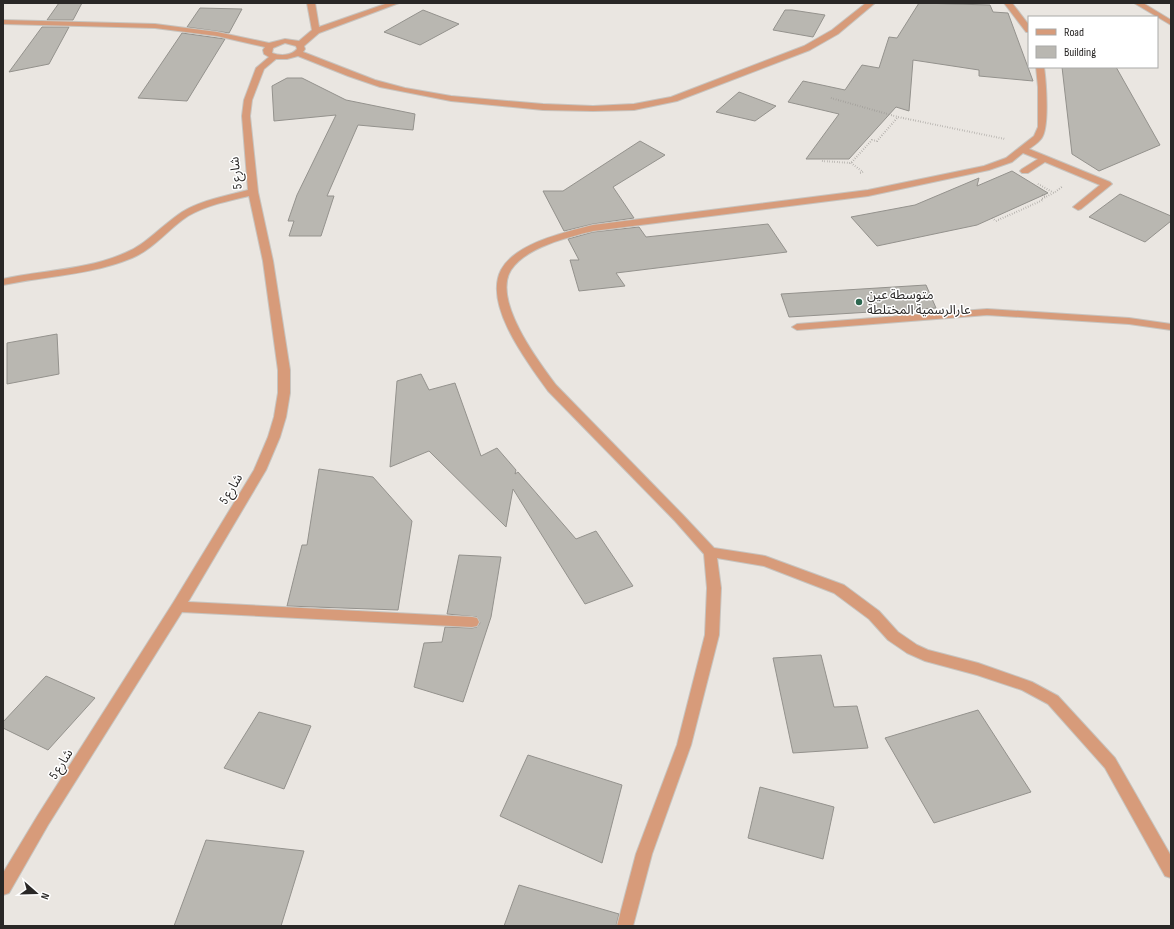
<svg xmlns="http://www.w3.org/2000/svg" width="1174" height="929" viewBox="0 0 1174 929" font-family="'Sofia Sans Condensed','Noto Sans Arabic',sans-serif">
<rect width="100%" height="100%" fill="#eae6e1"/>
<g fill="#b9b7b1" stroke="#94928d">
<path d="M59,3H82L73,20H47Z"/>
<path d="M919,3L990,5L993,12L1008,13L1033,81L979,76V70L913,60L909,111L896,107L849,159H806L839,114L788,102L803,81L845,90L862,65L879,68L889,37L897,38Z"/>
<path d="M200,8L242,9L229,33L187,27Z"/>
<path d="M423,10L459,24L420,45L384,32Z"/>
<path d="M785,10H792L825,15L813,37L773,30Z"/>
<path d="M42,27H69L49,64L9,72Z"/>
<path d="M182,33L225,39L187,101L138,98Z"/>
<path d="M1062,67H1116L1160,145L1099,171L1072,154Z"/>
<path d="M287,78H302L346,100L415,114L413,130L358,125L327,196H334L321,236H289L294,221H288L297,195L336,115L274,121L272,86Z"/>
<path d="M739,92L776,106L755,121L716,112Z"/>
<path d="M640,141L665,155L613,187L634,218L593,224L564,231L543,191H563Z"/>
<path d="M1012,171L1048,193L977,225L877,246L851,217L915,205L979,178L977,186Z"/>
<path d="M1120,194L1171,216V221L1145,242L1089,217Z"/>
<path d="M768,224L787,252L616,273L625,286L579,291L570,260H579L568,239L593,232L639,227L646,237Z"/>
<path d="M926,285L936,308L789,317L781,294Z"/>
<path d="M57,334L59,374L7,384V343Z"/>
<path d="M421,374L429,390L455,383L481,456L497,448L516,470L515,474L518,472L576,539L596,531L633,586L585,604L513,489L506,527L429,451L390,467L397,381Z"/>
<path d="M319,469L373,477L412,521L398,610L287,606L302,545H307Z"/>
<path d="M459,555L501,557L491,617L463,702L414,687L424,643L442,642L445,627L472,628L477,627L480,623L477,617L447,614Z"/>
<path d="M821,655L834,707L857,706L868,748L793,753L773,658Z"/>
<path d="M46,676L95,698L48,750L3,728V722Z"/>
<path d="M978,710L1031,792L934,823L885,738Z"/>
<path d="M259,712L311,726L284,789L224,768Z"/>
<path d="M528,755L622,785L602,863L500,816Z"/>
<path d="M760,787L834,807L823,859L748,838Z"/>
<path d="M206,840L304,851L281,926H174Z"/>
<path d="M519,885L619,914L616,926H504Z"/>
</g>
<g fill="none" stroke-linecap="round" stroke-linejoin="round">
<g stroke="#c7c4bf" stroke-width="2">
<g id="minor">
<path d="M307,3H315L319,27L388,3H399L319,33L304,46L305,49L303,52L375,80L405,88L451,96L543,104L593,106L634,104L671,97L804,46L832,30L866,3H875L838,34L810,50L677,101L634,110L593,111L543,110L451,101L380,87L348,76L298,56L287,59H276L264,69L252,100L250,116L258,192L273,261L290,370V393L286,417L280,437L266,470L188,602L472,617L477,618L479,622L477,626L472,627L182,612L48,825L9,893L3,895V873L38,815L173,603L254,470L268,437L274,417L278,393V370L263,261L249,196C228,201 207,205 188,216C168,229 154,249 132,258C91,275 46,276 3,285V279C43,270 87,270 125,253C147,244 162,225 182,212C202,200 226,196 248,190L242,116L244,100L256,68L269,57L264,54L263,50L265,47L217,36L155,28L3,24V20L155,24L217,32L269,43L285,39L299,41L312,30ZM285,43L296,46L297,49C291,56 280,56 272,53L273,48Z"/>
<path d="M1004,3H1012L1029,25V32H1026Z"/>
<path d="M1134,3H1143L1171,20V25Z"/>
<path d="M1036,67H1044C1046,81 1050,129 1041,139C1038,143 1033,146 1029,149L1110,182L1112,184L1081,209L1078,210L1073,207L1100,185L1045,162L1028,173H1022L1020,171L1022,169L1038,159L1023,153L1012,162L989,170L868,196L593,231C569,237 526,247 511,270C492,300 538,361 556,385L683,515L714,548L765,556L844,585L879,611L898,632L917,645L928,650L978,663L1032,682L1058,696L1115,758L1171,856V878L1165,876L1105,768L1048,704L1022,690L977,675L925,661L907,653L888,640L869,619L834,593L764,566L717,558L721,588L719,635L691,745L652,854L633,926H617L636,854L677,745L705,635L707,588L704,554L675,521L548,391C528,363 483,305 501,270C515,243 566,232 593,225L868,190L984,166L1006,158L1034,136L1038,127V87Z"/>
<path d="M987,309L1129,318L1171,324V330L1129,324L987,315L797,330L792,327L797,324Z"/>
</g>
</g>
<g stroke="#989591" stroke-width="2" stroke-dasharray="0.5 2" stroke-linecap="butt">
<path d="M831,98L898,117L1005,139"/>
<path d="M822,161L851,163L872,140L877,141L898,117"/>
<path d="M851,163L863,172L860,173"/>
<path d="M1038,184L1054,193L1063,186"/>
<path d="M1042,195L1046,197L1053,193"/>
<path d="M992,218L996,221L1043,200L1041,199L1046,197"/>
</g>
<use href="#minor" fill="#d79b7a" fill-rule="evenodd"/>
</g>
<circle fill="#2d6750" stroke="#fff" stroke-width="1.5" cx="859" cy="302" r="4"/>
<g text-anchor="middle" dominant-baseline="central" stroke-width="3" stroke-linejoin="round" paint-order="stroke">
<g font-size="13" fill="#292726" stroke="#fff">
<text transform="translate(236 173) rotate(-96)">شارع 5</text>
<text transform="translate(231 489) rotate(-59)">شارع 5</text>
<text transform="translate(61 764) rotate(-58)">شارع 5</text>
</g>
<g font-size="13" fill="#292726" stroke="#fff" text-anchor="start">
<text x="867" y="295">متوسطة عين<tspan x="867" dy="15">عارالرسمية المختلطة</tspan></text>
</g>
</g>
<rect width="1174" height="929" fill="none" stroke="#292726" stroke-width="8"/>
<rect x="1028" y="16" width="130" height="52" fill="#ffffff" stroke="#a9a9a8"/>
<rect x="1036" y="29" width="20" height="6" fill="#d79b7a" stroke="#a9a9a8"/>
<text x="1064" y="36" font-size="12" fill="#292726">Road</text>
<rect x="1036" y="46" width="20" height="12" fill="#b9b7b1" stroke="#a9a9a8"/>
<text x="1064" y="56" font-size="12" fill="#292726">Building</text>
<g transform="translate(36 893) rotate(110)" stroke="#ffffff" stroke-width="3" paint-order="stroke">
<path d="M0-3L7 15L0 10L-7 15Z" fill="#292726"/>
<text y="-6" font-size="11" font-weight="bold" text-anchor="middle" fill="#292726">N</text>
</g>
</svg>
